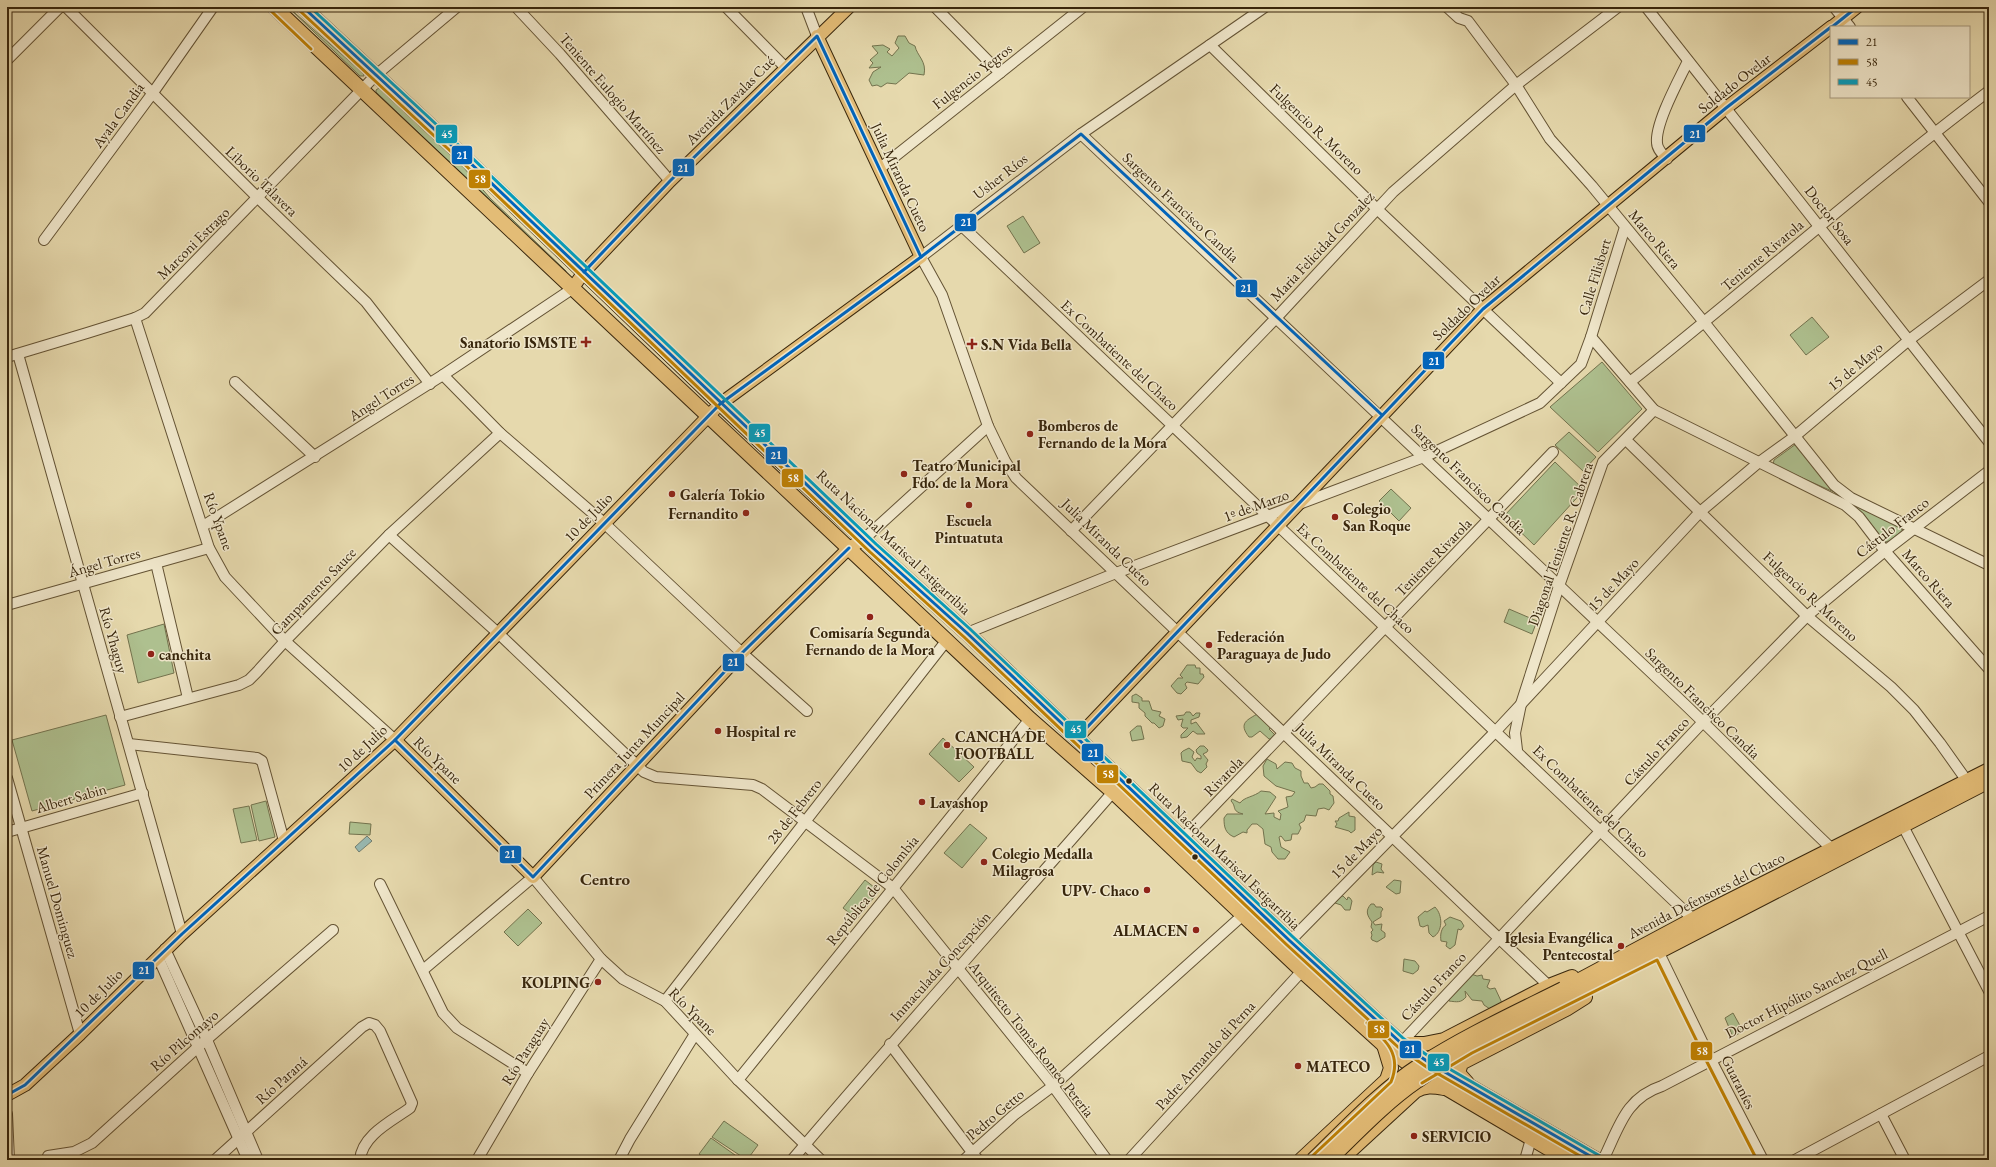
<svg xmlns="http://www.w3.org/2000/svg" width="1996" height="1167" viewBox="0 0 1996 1167" font-family="'EB Garamond',serif">
<rect width="100%" height="100%" fill="#e6d9ad"/>
<filter id="stains"><feTurbulence type="fractalNoise" baseFrequency=".005" numOctaves="4"/><feColorMatrix values="0 0 0 0 .2 0 0 0 0 .09 0 0 0 0 .02 0 0 0 .5 -.17"/></filter>
<radialGradient id="worn" r=".72"><stop offset=".6" stop-color="#630" stop-opacity="0"/><stop offset="1" stop-color="#630" stop-opacity=".3"/></radialGradient>
<g fill="#aec08f" stroke="#73734e">
<path d="M288,7L363,73L364,76H360Z"/>
<path d="M898,36H905L909,43L915,46C917,56 927,61 924,75L909,73L896,84L887,83L881,87L877,85L872,86L869,80L873,72L881,67L869,68L873,63L870,60L878,53L872,46L883,45L890,49L887,52L892,56L899,48L895,43Z"/>
<path d="M379,88L464,168L490,198L566,271V273L475,189L468,180L376,92V90Z"/>
<path d="M1023,216L1040,243L1024,253L1007,226Z"/>
<path d="M1812,317L1829,337L1806,355L1790,335Z"/>
<path d="M1602,362L1642,409L1598,452L1550,407Z"/>
<path d="M1569,432L1596,457L1583,471L1555,445Z"/>
<path d="M1796,444L1853,503L1862,509L1902,527V531L1889,541L1885,542L1864,515L1834,492L1773,465L1774,460Z"/>
<path d="M1555,462L1584,490L1534,545L1504,516Z"/>
<path d="M1391,489L1411,508L1399,521L1379,501Z"/>
<path d="M1509,609L1537,621L1532,634L1504,622Z"/>
<path d="M164,624L174,673L138,683L127,635Z"/>
<path d="M1187,665H1195L1196,668H1200V674H1203L1204,677L1198,684L1187,682L1185,684L1187,688L1181,694L1177,693L1171,686L1178,678H1183L1180,675Z"/>
<path d="M1136,694L1142,698V701H1149L1152,710L1161,712L1159,716L1165,719L1163,726L1159,728L1154,723H1152L1145,716V713L1139,708V703L1132,702V696Z"/>
<path d="M1186,712H1190L1193,716L1196,713H1200L1199,717L1191,720V724L1196,722L1205,734H1197L1193,731L1187,737L1181,738V735L1188,728H1183L1181,726L1183,719L1178,720L1176,716L1184,715Z"/>
<path d="M1259,713L1271,727L1269,729L1275,735L1273,739H1269L1260,731L1252,737H1249C1238,723 1247,720 1259,713Z"/>
<path d="M106,715L125,785L32,811L12,740Z"/>
<path d="M1137,726H1141L1144,739L1132,741L1130,732Z"/>
<path d="M943,738L974,767L959,782L929,754Z"/>
<path d="M1200,746H1204L1208,750L1207,752L1203,754L1208,760L1206,764L1207,767L1201,773L1197,771L1191,763L1182,761L1181,753L1183,751L1189,748L1194,752L1192,757L1195,761L1197,758L1201,759V756L1197,753L1196,750Z"/>
<path d="M1267,759L1276,764L1277,769L1285,762L1292,763L1295,768L1301,771V776L1304,783H1308L1311,788L1315,787L1319,784H1323L1330,791V794L1333,796L1334,803L1329,810L1324,808L1318,809L1316,816L1306,815L1304,821L1299,824L1301,828L1298,834H1292L1291,840L1285,841L1281,836L1279,837L1281,847L1290,852L1285,859H1278L1272,852L1271,847L1265,844L1263,829L1257,824H1252L1247,830V833L1243,832L1234,837C1225,833 1224,827 1224,818L1227,814H1243C1231,811 1237,807 1231,801L1232,799L1240,803C1244,797 1254,797 1261,791L1270,792L1276,797L1265,814L1274,813V817L1280,820L1281,814L1278,811L1288,807L1286,797L1292,796L1295,792L1276,786L1264,776L1263,766Z"/>
<path d="M266,801L275,837L259,841L251,805Z"/>
<path d="M249,806L257,840L241,843L233,809Z"/>
<path d="M1349,812V816L1355,817V830L1351,833L1349,831L1335,827L1337,824L1335,821H1338L1339,818Z"/>
<path d="M350,822L371,824L370,835L349,834Z"/>
<path d="M970,824L987,838L962,868L944,853Z"/>
<path d="M1376,862L1382,864L1381,869L1384,873L1377,872L1372,875L1373,865Z"/>
<path d="M865,880L879,891L857,919L843,908Z"/>
<path d="M1394,880L1401,881L1400,893L1396,894L1386,887Z"/>
<path d="M1341,896H1343L1347,900L1348,897L1350,898L1352,901L1350,910H1345L1341,905L1335,903Z"/>
<path d="M1371,904H1374L1376,907H1381L1383,909L1381,912V917L1373,922L1375,925L1382,924L1381,930L1385,933V937L1377,942L1372,940L1371,938L1372,935L1371,932L1373,930L1371,927L1372,922C1367,915 1365,911 1371,904Z"/>
<path d="M1435,907C1443,915 1443,932 1433,937L1429,933L1428,925L1423,927L1420,926L1418,917L1425,911L1427,912Z"/>
<path d="M528,909L542,923L518,946L504,932Z"/>
<path d="M1450,917L1461,921L1464,926L1461,930L1458,929L1455,945L1450,949L1446,946L1447,942L1441,941C1440,935 1441,928 1446,925L1444,921Z"/>
<path d="M1404,959L1415,961L1419,966L1418,970L1413,974L1403,971Z"/>
<path d="M1471,974L1477,976L1482,975L1483,979L1490,980L1487,987L1490,989L1495,988L1502,1003L1490,1009L1484,1005L1482,1001L1472,1000L1465,991L1466,997C1461,1003 1457,1002 1449,1001V999L1461,983L1464,984Z"/>
<path d="M1733,1013L1743,1031L1733,1037L1725,1018Z"/>
<path d="M724,1121L758,1145L747,1160L712,1137Z"/>
<path d="M711,1138L742,1160H707L699,1154Z"/>
</g>
<path fill="#98b9b2" stroke="#727e70" d="M367,836L372,841L359,852L355,847Z"/>
<g fill="none" stroke-linecap="round" stroke-linejoin="round">
<g stroke="#645334" stroke-width="12">
<g id="minor">
<path d="M66,7L258,198L366,302L430,384"/>
<path d="M516,7L560,54L670,181"/>
<path d="M726,7L785,67"/>
<path d="M806,7L817,36"/>
<path d="M935,7L1000,73"/>
<path d="M1265,7L1081,134L921,257L942,295L988,426L1005,461L1016,478L1549,986"/>
<path d="M1447,7L1459,18L1468,21L1516,85L1550,139L1592,186L1708,327L1834,485L1851,498L1989,565"/>
<path d="M1646,7L1989,442"/>
<path d="M1834,7L1850,27"/>
<path d="M1210,45L1377,209L1561,383"/>
<path d="M7,60L60,7"/>
<path d="M1907,97L1989,202"/>
<path d="M1081,134C1280,320 1478,508 1676,696C1729,746 1779,799 1832,849"/>
<path d="M1667,159C1663,155 1657,149 1657,143C1655,123 1679,80 1688,61"/>
<path d="M879,169L1083,7"/>
<path d="M962,226L1693,919"/>
<path d="M44,240L152,94L213,7"/>
<path d="M135,318L209,548L225,577L285,641L395,740"/>
<path d="M1591,337L1654,410L1845,505L1859,517L1885,551L1989,669"/>
<path d="M18,354L182,934"/>
<path d="M7,357L87,333L135,318L145,313L376,75L457,7"/>
<path d="M443,375L500,433L604,523L742,653L807,711"/>
<path d="M235,382L315,457"/>
<path d="M1630,382C1751,286 1866,184 1989,91"/>
<path d="M1626,440L1807,616L1891,687L1914,710L1940,743L1967,781"/>
<path d="M203,526L443,375L572,289"/>
<path d="M1071,531L1277,317L1393,192L1516,85L1618,7"/>
<path d="M389,535L499,634L644,772L656,777L753,785L762,789L893,888L1053,1086L1107,1160"/>
<path d="M864,539L988,426"/>
<path d="M156,563L188,698"/>
<path d="M7,605L209,548"/>
<path d="M967,633L1116,573L1424,457L1540,403L1581,364L1591,337L1625,227"/>
<path d="M120,717L239,685L249,680L257,672L285,641L389,535L500,433"/>
<path d="M129,744L257,758L262,761L284,841"/>
<path d="M1517,750L1515,733L1521,704L1559,586L1603,462L1654,410"/>
<path d="M7,778L80,1034"/>
<path d="M1903,826L1989,991"/>
<path d="M7,832L143,793"/>
<path d="M1182,839L1553,452"/>
<path d="M380,884L443,1013L457,1028L528,1073"/>
<path d="M1290,941L1496,731L1700,512L1758,463L1794,437L1909,340L1989,280"/>
<path d="M165,949L207,1040L258,1160"/>
<path d="M1659,953L1711,1060L1763,1160"/>
<path d="M158,957L248,1160"/>
<path d="M423,970L533,877L601,959L623,979L665,1001L738,1080L821,1160"/>
<path d="M665,1001L947,640"/>
<path d="M1401,1043L1703,722L1807,616L1885,551L1989,471"/>
<path d="M890,1044L978,1160"/>
<path d="M738,1080L1030,719"/>
<path d="M7,1114L9,1160"/>
<path d="M1881,1114L1905,1160"/>
<path d="M48,1156L74,1152L92,1143L198,1047L333,930"/>
<path d="M215,1160L362,1027L369,1023L375,1025L380,1031L412,1103L410,1108C392,1121 362,1135 360,1160"/>
<path d="M477,1160L528,1073L601,959"/>
<path d="M619,1160L630,1139L695,1034"/>
<path d="M792,1160C897,1036 1006,915 1113,792"/>
<path d="M964,1160L1014,1115L1053,1086L1243,915"/>
<path d="M1129,1160L1302,971"/>
<path d="M1525,1160L1531,1139"/>
<path d="M1603,1160C1619,1128 1625,1098 1662,1086L1989,916"/>
<path d="M1795,1160L1989,1056"/>
</g>
</g>
<g stroke="#38260c" stroke-width="14">
<g id="major">
<path d="M1832,27L1857,7"/>
<path d="M572,289L584,272L670,181L849,7"/>
<path d="M1077,738L1483,309L1726,108L1831,27"/>
<path d="M395,740L533,877L742,653L849,548L864,539"/>
<path d="M7,1095L25,1085L80,1034L182,934L395,740L720,404L921,257L817,36"/>
</g>
</g>
<g stroke="#38260c" stroke-width="16">
<g id="highway">
<path d="M274,7L1030,719L1113,792L1302,971L1384,1045L1419,1072L1568,1160"/>
<path d="M303,7L463,156L728,411L873,548L967,633L1290,941L1401,1043L1431,1064L1597,1160"/>
<path d="M1563,989L1707,912L1989,770"/>
<path d="M1569,998L1989,781"/>
<path d="M1403,1044H1424L1444,1040L1549,986L1572,977"/>
<path d="M1467,1083L1458,1073L1461,1063L1566,1009L1585,997"/>
<path d="M1301,1160L1387,1080L1391,1068L1384,1045"/>
<path d="M1340,1160L1415,1091C1425,1085 1433,1086 1444,1088"/>
</g>
</g>
<use href="#minor" stroke="#efe6ca" stroke-width="10"/>
<use href="#major" stroke="#e3bc76" stroke-width="12"/>
<use href="#highway" stroke="#e3bc76" stroke-width="14"/>
<g stroke="#38260c" stroke-width="16" stroke-linecap="butt">
<g id="highway-bridge">
<path d="M1313,1160C1347,1127 1380,1091 1420,1065C1465,1036 1515,1013 1563,989"/>
<path d="M1329,1160C1357,1133 1385,1103 1417,1081C1463,1047 1518,1024 1569,998"/>
</g>
</g>
<use href="#highway-bridge" stroke="#e3bc76" stroke-width="14"/>
<g stroke="#efe6ca" stroke-width="6">
<g id="bus-1">
<path d="M303,7L463,156L873,548L967,633L1290,941L1401,1043L1431,1064L1597,1160"/>
<path d="M1832,27L1857,7"/>
<path d="M584,272L670,181L817,36L921,257"/>
<path d="M1077,738L1483,309L1726,108L1831,27"/>
<path d="M395,740L533,877L742,653L849,548"/>
<path d="M7,1095L25,1085L182,934L395,740L720,404L921,257L1081,134L1382,415"/>
</g>
</g>
<g stroke="#efe6ca" stroke-width="6">
<g id="bus-2">
<path d="M271,11L311,49"/>
<path d="M300,11L460,160L870,552L964,637L1287,945L1398,1047L1428,1068L1587,1160"/>
<path d="M1422,1083L1472,1053L1657,960L1707,1062L1757,1160"/>
<path d="M1308,1160L1391,1082C1402,1055 1387,1041 1367,1023"/>
</g>
</g>
<g stroke="#efe6ca" stroke-width="6">
<path id="bus-3" d="M310,7L466,152L876,544L970,629L1293,937L1404,1039L1434,1060L1600,1156"/>
</g>
<use href="#bus-1" stroke="#0065bd" stroke-width="3"/>
<use href="#bus-2" stroke="#be8004" stroke-width="3"/>
<use href="#bus-3" stroke="#069cbb" stroke-width="3"/>
</g>
<g fill="#8f2418" stroke="#efe6ca" stroke-width="1.5">
<path d="M584 336h4v4h4v4h-4v4h-4v-4h-4v-4h4z"/>
<path d="M970 338h4v4h4v4h-4v4h-4v-4h-4v-4h4z"/>
<circle cx="1030" cy="434" r="4"/>
<circle cx="904" cy="474" r="4"/>
<circle cx="672" cy="494" r="4"/>
<circle cx="969" cy="505" r="4"/>
<circle cx="746" cy="513" r="4"/>
<circle cx="1335" cy="517" r="4"/>
<circle cx="870" cy="617" r="4"/>
<circle cx="1209" cy="645" r="4"/>
<circle cx="151" cy="654" r="4"/>
<circle cx="718" cy="731" r="4"/>
<circle cx="947" cy="745" r="4"/>
<circle cx="922" cy="802" r="4"/>
<circle cx="984" cy="862" r="4"/>
<circle cx="1147" cy="890" r="4"/>
<circle cx="1196" cy="930" r="4"/>
<circle cx="1621" cy="946" r="4"/>
<circle cx="598" cy="982" r="4"/>
<circle cx="1298" cy="1066" r="4"/>
<circle cx="1414" cy="1136" r="4"/>
</g>
<g fill="#38260c" stroke="#efe6ca" stroke-width="1.5">
<circle cx="1129" cy="781" r="3.5"/>
<circle cx="1195" cy="857" r="3.5"/>
</g>
<g text-anchor="middle" dominant-baseline="central" stroke-width="3" stroke-linejoin="round" paint-order="stroke">
<g font-size="15" fill="#38260c" stroke="#efe6ca">
<text transform="translate(972 76) rotate(-38)">Fulgencio Yegros</text>
<text transform="translate(1734 83) rotate(-38)">Soldado Ovelar</text>
<text transform="translate(613 93) rotate(49)">Teniente Eulogio Martínez</text>
<text transform="translate(730 100) rotate(-45)">Avenida Zavalas Cué</text>
<text transform="translate(118 115) rotate(-54)">Ayala Candia</text>
<text transform="translate(1317 129) rotate(44)">Fulgencio R. Moreno</text>
<text transform="translate(1000 176) rotate(-38)">Usher Ríos</text>
<text transform="translate(901 177) rotate(65)">Julia Miranda Cueto</text>
<text transform="translate(262 181) rotate(44)">Liborio Talavera</text>
<text transform="translate(1181 207) rotate(43)">Sargento Francisco Candia</text>
<text transform="translate(1830 215) rotate(52)">Doctor Sosa</text>
<text transform="translate(1655 239) rotate(50)">Marco Riera</text>
<text transform="translate(193 243) rotate(-45)">Marconi Estrago</text>
<text transform="translate(1322 246) rotate(-47)">Maria Felicidad Gonzalez</text>
<text transform="translate(1762 255) rotate(-40)">Teniente Rivarola</text>
<text transform="translate(1594 277) rotate(-73)">Calle Filisbert</text>
<text transform="translate(1466 307) rotate(-44)">Soldado Ovelar</text>
<text transform="translate(1120 355) rotate(43)">Ex Combatiente del Chaco</text>
<text transform="translate(1855 366) rotate(-40)">15 de Mayo</text>
<text transform="translate(381 397) rotate(-33)">Angel Torres</text>
<text transform="translate(1469 479) rotate(44)">Sargento Francisco Candia</text>
<text transform="translate(1256 505) rotate(-20)">1º de Marzo</text>
<text transform="translate(588 517) rotate(-46)">10 de Julio</text>
<text transform="translate(219 521) rotate(70)">Río Ypane</text>
<text transform="translate(1892 527) rotate(-38)">Cástulo Franco</text>
<text transform="translate(894 542) rotate(43)">Ruta Nacional Mariscal Estigarribia</text>
<text transform="translate(1107 542) rotate(44)">Julia Miranda Cueto</text>
<text transform="translate(1560 544) rotate(-71)">Diagonal Teniente R. Cabrera</text>
<text transform="translate(1433 557) rotate(-46)">Teniente Rivarola</text>
<text transform="translate(104 562) rotate(-16)">Ángel Torres</text>
<text transform="translate(1356 578) rotate(43)">Ex Combatiente del Chaco</text>
<text transform="translate(1929 578) rotate(49)">Marco Riera</text>
<text transform="translate(1613 584) rotate(-47)">15 de Mayo</text>
<text transform="translate(313 591) rotate(-46)">Campamento Sauce</text>
<text transform="translate(1811 596) rotate(43)">Fulgencio R. Moreno</text>
<text transform="translate(114 640) rotate(74)">Río Yhaguy</text>
<text transform="translate(1703 703) rotate(44)">Sargento Francisco Candia</text>
<text transform="translate(634 745) rotate(-47)">Primera Junta Muncipal</text>
<text transform="translate(362 748) rotate(-43)">10 de Julio</text>
<text transform="translate(1656 751) rotate(-47)">Cástulo Franco</text>
<text transform="translate(438 760) rotate(44)">Río Ypane</text>
<text transform="translate(1341 766) rotate(44)">Julia Miranda Cueto</text>
<text transform="translate(1223 776) rotate(-46)">Rivarola</text>
<text transform="translate(71 798) rotate(-16)">Albert Sabin</text>
<text transform="translate(1591 801) rotate(44)">Ex Combatiente del Chaco</text>
<text transform="translate(794 811) rotate(-52)">28 de Febrero</text>
<text transform="translate(1356 852) rotate(-46)">15 de Mayo</text>
<text transform="translate(1225 856) rotate(44)">Ruta Nacional Mariscal Estigarribia</text>
<text transform="translate(872 890) rotate(-51)">República de Colombia</text>
<text transform="translate(1706 895) rotate(-27)">Avenida Defensores del Chaco</text>
<text transform="translate(58 902) rotate(74)">Manuel Dominguez</text>
<text transform="translate(940 966) rotate(-48)">Inmaculada Concepción</text>
<text transform="translate(1433 986) rotate(-47)">Cástulo Franco</text>
<text transform="translate(98 993) rotate(-45)">10 de Julio</text>
<text transform="translate(1806 993) rotate(-27)">Doctor Hipólito Sanchez Quell</text>
<text transform="translate(693 1011) rotate(45)">Río Ypane</text>
<text transform="translate(1032 1039) rotate(52)">Arquitecto Tomas Romeo Pereria</text>
<text transform="translate(184 1040) rotate(-41)">Río Pilcomayo</text>
<text transform="translate(525 1051) rotate(-58)">Río Paraguay</text>
<text transform="translate(1205 1055) rotate(-48)">Padre Armando di Perna</text>
<text transform="translate(281 1080) rotate(-42)">Río Paraná</text>
<text transform="translate(1739 1082) rotate(63)">Guaraníes</text>
<text transform="translate(995 1114) rotate(-40)">Pedro Getto</text>
</g>
<g font-size="15" font-weight="bold" fill="#38260c" stroke="#efe6ca" text-anchor="start">
<text x="577" y="342" text-anchor="end">Sanatorio ISMSTE</text>
<text x="981" y="344">S.N Vida Bella</text>
<text x="1038" y="425">Bomberos de<tspan x="1038" dy="17">Fernando de la Mora</tspan></text>
<text x="912" y="465">Teatro Municipal<tspan x="912" dy="17">Fdo. de la Mora</tspan></text>
<text x="680" y="494">Galería Tokio</text>
<text x="1343" y="508">Colegio<tspan x="1343" dy="17">San Roque</tspan></text>
<text x="738" y="513" text-anchor="end">Fernandito</text>
<text x="969" y="520" text-anchor="middle">Escuela<tspan x="969" dy="17">Pintuatuta</tspan></text>
<text x="870" y="632" text-anchor="middle">Comisaría Segunda<tspan x="870" dy="17">Fernando de la Mora</tspan></text>
<text x="1217" y="636">Federación<tspan x="1217" dy="17">Paraguaya de Judo</tspan></text>
<text x="159" y="654">canchita</text>
<text x="726" y="731">Hospital re</text>
<text x="955" y="736">CANCHA DE<tspan x="955" dy="17">FOOTBALL</tspan></text>
<text x="930" y="802">Lavashop</text>
<text x="992" y="853">Colegio Medalla<tspan x="992" dy="17">Milagrosa</tspan></text>
<text x="1139" y="890" text-anchor="end">UPV- Chaco</text>
<text x="1188" y="930" text-anchor="end">ALMACEN</text>
<text x="1613" y="937" text-anchor="end">Iglesia Evangélica<tspan x="1613" dy="17">Pentecostal</tspan></text>
<text x="590" y="982" text-anchor="end">KOLPING</text>
<text x="1306" y="1066">MATECO</text>
<text x="1422" y="1136">SERVICIO</text>
</g>
<g font-size="17" font-weight="bold" fill="#38260c" stroke="#efe6ca">
<text x="605" y="879">Centro</text>
</g>
</g>
<g stroke="#efe6ca" stroke-width="1.5">
<rect x="1683" y="124" width="23" height="19" rx="4" fill="#0065bd"/>
<rect x="435" y="124" width="23" height="20" rx="4" fill="#069cbb"/>
<rect x="451" y="145" width="22" height="20" rx="4" fill="#0065bd"/>
<rect x="672" y="158" width="23" height="19" rx="4" fill="#0065bd"/>
<rect x="468" y="169" width="23" height="20" rx="4" fill="#be8004"/>
<rect x="954" y="213" width="23" height="19" rx="4" fill="#0065bd"/>
<rect x="1235" y="279" width="23" height="19" rx="4" fill="#0065bd"/>
<rect x="1422" y="351" width="23" height="19" rx="4" fill="#0065bd"/>
<rect x="748" y="423" width="23" height="20" rx="4" fill="#069cbb"/>
<rect x="765" y="446" width="23" height="19" rx="4" fill="#0065bd"/>
<rect x="781" y="468" width="23" height="20" rx="4" fill="#be8004"/>
<rect x="722" y="653" width="23" height="19" rx="4" fill="#0065bd"/>
<rect x="1064" y="720" width="23" height="19" rx="4" fill="#069cbb"/>
<rect x="1081" y="743" width="23" height="19" rx="4" fill="#0065bd"/>
<rect x="1096" y="764" width="23" height="20" rx="4" fill="#be8004"/>
<rect x="499" y="845" width="23" height="19" rx="4" fill="#0065bd"/>
<rect x="132" y="961" width="23" height="19" rx="4" fill="#0065bd"/>
<rect x="1367" y="1020" width="23" height="19" rx="4" fill="#be8004"/>
<rect x="1399" y="1040" width="23" height="19" rx="4" fill="#0065bd"/>
<rect x="1690" y="1041" width="23" height="20" rx="4" fill="#be8004"/>
<rect x="1427" y="1053" width="23" height="19" rx="4" fill="#069cbb"/>
</g>
<g font-size="11" text-anchor="middle" font-weight="bold" fill="#fff">
<text x="1695" y="138">21</text>
<text x="447" y="138">45</text>
<text x="462" y="159">21</text>
<text x="683" y="172">21</text>
<text x="480" y="183">58</text>
<text x="966" y="226">21</text>
<text x="1246" y="292">21</text>
<text x="1434" y="365">21</text>
<text x="760" y="437">45</text>
<text x="776" y="459">21</text>
<text x="793" y="482">58</text>
<text x="733" y="666">21</text>
<text x="1076" y="733">45</text>
<text x="1093" y="757">21</text>
<text x="1108" y="778">58</text>
<text x="510" y="858">21</text>
<text x="144" y="974">21</text>
<text x="1379" y="1033">58</text>
<text x="1410" y="1053">21</text>
<text x="1702" y="1055">58</text>
<text x="1439" y="1066">45</text>
</g>
<rect width="1996" height="1167" fill="none" stroke="#e6d9ad" stroke-width="24"/>
<rect x="8" y="8" width="1980" height="1151" fill="none" stroke="#38260c" stroke-width="2"/>
<rect x="12" y="12" width="1972" height="1143" fill="none" stroke="#38260c"/>
<rect x="1830" y="26" width="140" height="72" fill="#efe6ca" stroke="#a6997e"/>
<rect x="1838" y="39" width="20" height="6" fill="#0065bd" stroke="#a6997e"/>
<text x="1866" y="46" font-size="12" fill="#38260c">21</text>
<rect x="1838" y="59" width="20" height="6" fill="#be8004" stroke="#a6997e"/>
<text x="1866" y="66" font-size="12" fill="#38260c">58</text>
<rect x="1838" y="79" width="20" height="6" fill="#069cbb" stroke="#a6997e"/>
<text x="1866" y="86" font-size="12" fill="#38260c">45</text>
<rect width="100%" height="100%" filter="url(#stains)"/>
<rect width="100%" height="100%" fill="url(#worn)"/>
</svg>
